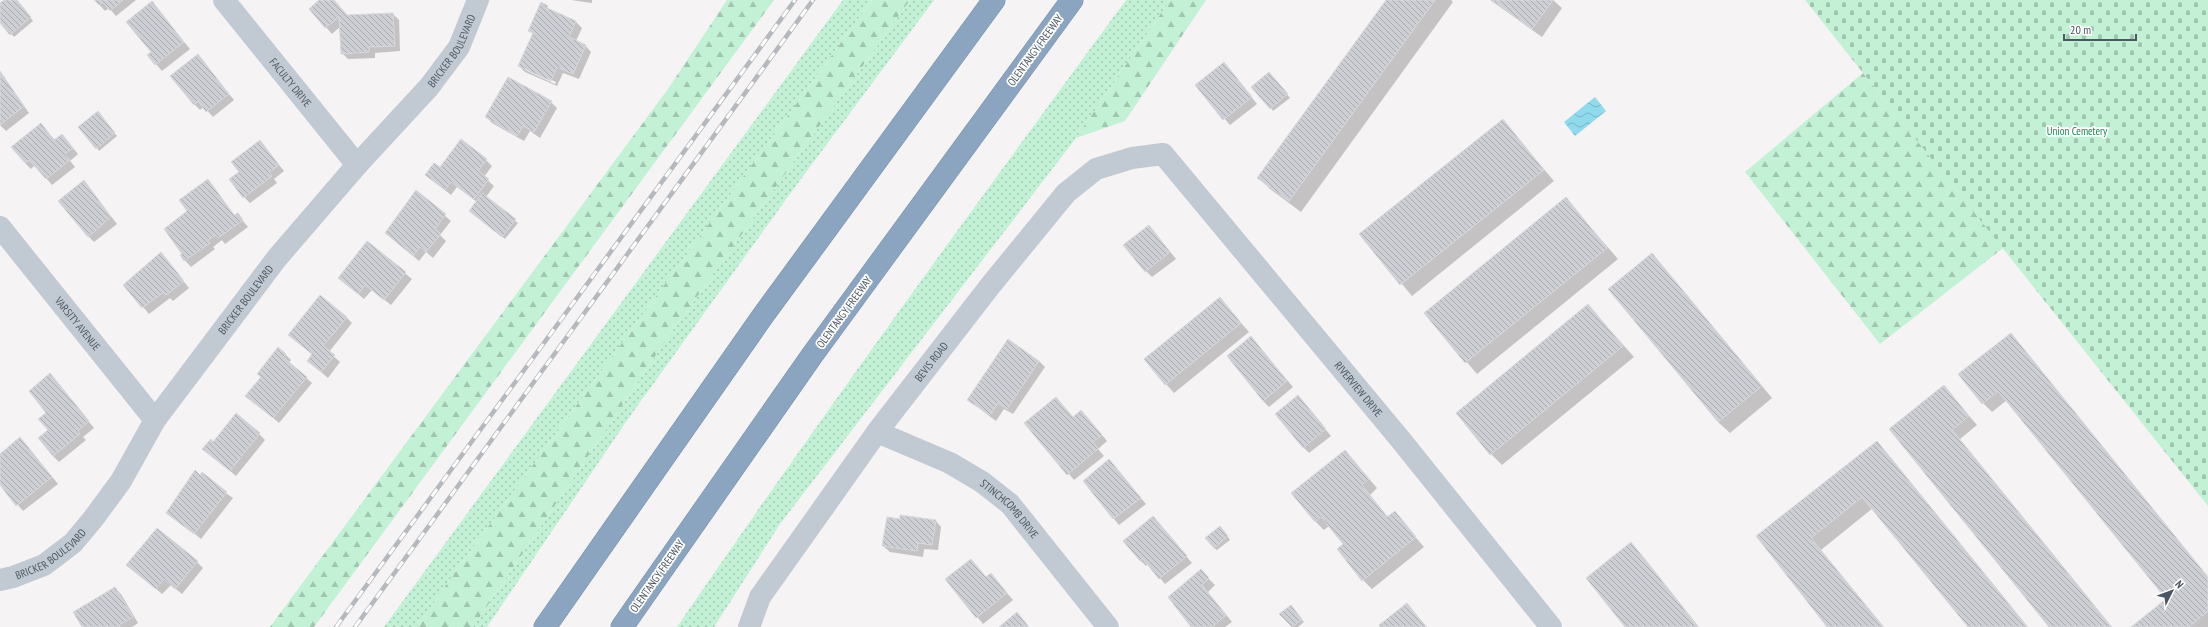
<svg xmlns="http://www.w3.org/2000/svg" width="2208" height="627" viewBox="0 0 2208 627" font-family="'PT Sans Narrow',sans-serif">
<defs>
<pattern id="grass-dots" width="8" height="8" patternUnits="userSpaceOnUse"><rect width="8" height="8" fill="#c3f1d5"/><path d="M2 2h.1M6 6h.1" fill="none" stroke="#a0c6b0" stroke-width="1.8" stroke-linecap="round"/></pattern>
<pattern id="forest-firs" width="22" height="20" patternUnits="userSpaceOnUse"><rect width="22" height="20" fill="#c3f1d5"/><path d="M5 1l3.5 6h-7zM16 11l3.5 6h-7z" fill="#a0c6b0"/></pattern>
<pattern id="cemetery-stones" width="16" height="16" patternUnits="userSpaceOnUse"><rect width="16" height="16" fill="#c3f1d5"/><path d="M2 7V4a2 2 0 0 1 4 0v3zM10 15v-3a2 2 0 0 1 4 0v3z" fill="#a0c6b0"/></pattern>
<pattern id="water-waves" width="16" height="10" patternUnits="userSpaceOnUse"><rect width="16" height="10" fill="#90daee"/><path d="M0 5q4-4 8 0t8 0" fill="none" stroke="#78b4c4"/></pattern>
<pattern id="building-back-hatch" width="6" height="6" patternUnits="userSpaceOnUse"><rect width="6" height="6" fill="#cdcfd5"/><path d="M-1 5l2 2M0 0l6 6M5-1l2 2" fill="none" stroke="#a8abb0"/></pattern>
</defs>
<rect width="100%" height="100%" fill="#f5f3f3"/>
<g fill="url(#grass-dots)">
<path d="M843,0H872L455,572L417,627H384Z"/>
<path d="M910,0H934L795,187L628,419L487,627H473L666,340Z"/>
<path d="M1126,0H1170L1076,138L780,524L714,627H677C822,415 974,207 1126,0Z"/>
</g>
<g fill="url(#forest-firs)">
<path d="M727,0H774L314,627H270L668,89Z"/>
<path d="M872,0H910L666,340L473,627H417L455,572Z"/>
<path d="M1170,0H1206L1125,121L1076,138Z"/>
<path d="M1863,73L2003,248L1880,344L1745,172Z"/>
</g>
<path fill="url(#cemetery-stones)" d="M1805,0H2208V506Z"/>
<path fill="url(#water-waves)" d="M1595,97L1606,111L1575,136L1564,122Z"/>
<g fill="#0003" fill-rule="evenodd">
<path d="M6,0H17L33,21L14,37L0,21V5Z"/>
<path d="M95,0H136L116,16L109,8L105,11Z"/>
<path d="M321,0H334L348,16L393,14L399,20L400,51L375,53V58L348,59L342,53L341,26L332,34L310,9Z"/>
<path d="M571,0H592V3Z"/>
<path d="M1388,0H1451L1453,2L1301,212L1270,189L1259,178Z"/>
<path d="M1490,0H1553L1562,8L1542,37Z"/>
<path d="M152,3L190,49L162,71L148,55L152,52Z"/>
<path d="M547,7L552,12L576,22L582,28L576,41L585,45L591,52L579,79L563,73L557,86L525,72L519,66L533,34L529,30ZM525,68L556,82L555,84L525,70Z"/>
<path d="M198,56L234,100L213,117L204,107L200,110L194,104Z"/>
<path d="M1224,63L1257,104L1230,125L1196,85Z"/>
<path d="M0,72L29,113L6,131L0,125Z"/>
<path d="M1272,76L1290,98L1273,111L1271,108Z"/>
<path d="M551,102L557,108L540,138L530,131L524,141L492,123L486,117Z"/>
<path d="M100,115L117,136L99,151L97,148Z"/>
<path d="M1502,120L1554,181L1412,296L1360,234Z"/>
<path d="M40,124L55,140L62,135L78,154L70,161L75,167L52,185L35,165L31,169L25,163Z"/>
<path d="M260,141L284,171L274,179L277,183L250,203L244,197L240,172Z"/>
<path d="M486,160L492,166L484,177L494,186L486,197L518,223L505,239L473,214L477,202L457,187L451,195L426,175L440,169Z"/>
<path d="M208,180L235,216L237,214L248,227L225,244L222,240L213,247L215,249L191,267L181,256L183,254L189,212Z"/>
<path d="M84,181L117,224L94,242L88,236Z"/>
<path d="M417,192L451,221L440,235L446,241L433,258L426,252L419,261L386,233Z"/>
<path d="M1566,199L1618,259L1477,374L1425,313Z"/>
<path d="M1154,232L1176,259L1152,277L1146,271Z"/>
<path d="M367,242L412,279L391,305L372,290L364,299L339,278Z"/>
<path d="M161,253L189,288L173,301L170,298L149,314L125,285Z"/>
<path d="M1651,254L1772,398L1730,433L1718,422Z"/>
<path d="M1220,299L1249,332L1174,393L1166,384Z"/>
<path d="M1588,305L1634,357L1502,465L1491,454Z"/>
<path d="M346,317L352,323L329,352L340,362L328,378L308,361L313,355L290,335Z"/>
<path d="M2011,334L2208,577V627H2133L2168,599L2007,400L1992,412L1983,403Z"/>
<path d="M1257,344L1293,387L1269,407L1263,401Z"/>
<path d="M285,354L291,360L289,363L312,383L279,423L247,396Z"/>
<path d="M1039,361L1045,367L1013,414L1004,409L996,421L968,400Z"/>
<path d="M56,381L94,428L83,437L86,440L59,462L53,456L48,413Z"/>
<path d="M1944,387L1977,425L1960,439L2112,627H2050L1891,429Z"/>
<path d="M1304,403L1331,436L1309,453L1303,447Z"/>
<path d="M1087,417L1107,441L1098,449L1104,456L1074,480L1026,423Z"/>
<path d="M259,434L265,440L236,476L204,449L213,443Z"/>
<path d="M1876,443L1888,454L2028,627H1970L1873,508L1821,550L1884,627H1828L1757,536Z"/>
<path d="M26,445L58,484L23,511L0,483V455Z"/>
<path d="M1345,451L1377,488L1370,495L1388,517L1394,512L1424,547L1372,589L1363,580L1344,545L1329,526L1324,530L1315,521Z"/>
<path d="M1109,461L1146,504L1119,525L1084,482Z"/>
<path d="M195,472L233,498L201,539L167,512Z"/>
<path d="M901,520H935L941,527L938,550L924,549L923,557L890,552L883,546Z"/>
<path d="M1159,524L1192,563L1165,584L1148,564L1146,566L1140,560Z"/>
<path d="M1223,530L1230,540L1217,550L1214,548Z"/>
<path d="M1631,544L1642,555L1699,627H1627Z"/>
<path d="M971,560L987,578L991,575L1013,600L983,624L946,579Z"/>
<path d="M197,562L203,568L182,594L171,585L162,594L128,565Z"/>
<path d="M1207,577L1215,585L1208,592L1232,622L1225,627H1192L1169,597Z"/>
<path d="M115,588L121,594L138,623L132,627H83Z"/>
<path d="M1407,604L1427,627H1381Z"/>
<path d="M1293,609L1304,622L1298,627H1292L1281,614Z"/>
</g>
<g fill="url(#building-back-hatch)" stroke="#d7d9de">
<path d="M4,0H17L31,17L10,35L0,23V3Z"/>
<path d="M94,0H123L110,11L103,2L99,5Z"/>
<path d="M319,0H334L347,15L393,13L395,46L369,47V52L341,54L339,17L325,28L309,9Z"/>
<path d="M1386,0H1435L1289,201L1257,178Z"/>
<path d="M1492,0H1553L1532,29Z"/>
<path d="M152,1L184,42L155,65L147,55L151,52L126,22Z"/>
<path d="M541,2L548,6L547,8L576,21L569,37L586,45L573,74L557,67L551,81L518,66L533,33L528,31Z"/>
<path d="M198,54L229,94L206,112L198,101L194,105L170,76Z"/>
<path d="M1224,62L1252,97L1223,120L1195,85Z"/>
<path d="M0,71L24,106L0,125Z"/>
<path d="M1269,72L1288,94L1270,109L1251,87Z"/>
<path d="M508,77L552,101L534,132L523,126L517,136L485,117Z"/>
<path d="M98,111L115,133L96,149L78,127Z"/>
<path d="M1503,119L1544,170L1400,285L1359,234Z"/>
<path d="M41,123L54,140L62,134L73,148L65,154L70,160L46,179L29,160L25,163L11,147Z"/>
<path d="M461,139L487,159L478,171L489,179L474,199L451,182L445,190L425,175L434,163L440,167Z"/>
<path d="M260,140L279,165L269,172L272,176L243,198L229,179L239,172L231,162Z"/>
<path d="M208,179L234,215L238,213L243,220L218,238L216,235L208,240L210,243L184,261L180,255L182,254L164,229L187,211L179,200Z"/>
<path d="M84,180L111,217L88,237L58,201Z"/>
<path d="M416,190L446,214L435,229L441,234L426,252L420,247L413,256L385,233Z"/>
<path d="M482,193L516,219L502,237L469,211Z"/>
<path d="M1566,197L1607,248L1465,363L1424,313Z"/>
<path d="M1149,225L1170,252L1145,272L1123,245Z"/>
<path d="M367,241L406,272L384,300L365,285L358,294L338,278Z"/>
<path d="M161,252L184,281L166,295L164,292L142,308L123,285Z"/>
<path d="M1652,253L1762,386L1718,422L1608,289Z"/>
<path d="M320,295L347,317L323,346L335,355L321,372L307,361L312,354L288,335Z"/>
<path d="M1220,297L1241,323L1165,385L1144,359Z"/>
<path d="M1588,304L1623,346L1490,455L1456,413Z"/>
<path d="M2011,333L2208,577V611L2189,627H2131L2166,599L1998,391L1982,404L1958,374Z"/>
<path d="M1251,336L1287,381L1263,401L1227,356Z"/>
<path d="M1008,339L1039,361L1007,409L998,403L990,415L967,400Z"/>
<path d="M278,347L286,354L283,357L307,377L273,418L245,396L261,377L257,374Z"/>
<path d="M50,373L89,421L78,431L80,434L53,456L38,438L48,430L38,419L46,413L29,391Z"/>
<path d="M1944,385L1969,416L1952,430L2111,627H2049L1889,429Z"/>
<path d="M1298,395L1326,429L1303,448L1275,414Z"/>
<path d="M1056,397L1073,417L1081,410L1102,435L1093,442L1098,449L1067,475L1024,423Z"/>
<path d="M236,413L260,433L230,471L202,449L211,439L213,442Z"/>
<path d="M20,437L52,477L16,506L0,485V454Z"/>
<path d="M1877,441L2027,627H1968L1862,497L1811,538L1883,627H1827L1756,536Z"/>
<path d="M1345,450L1369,479L1362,485L1387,517L1395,511L1416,537L1362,581L1337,549L1343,544L1321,517L1315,522L1291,493Z"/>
<path d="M1109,459L1141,498L1113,519L1083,481Z"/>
<path d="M195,470L200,475L202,472L227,492L194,534L166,513Z"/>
<path d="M900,515L936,520L932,545L918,543L917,551L882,546L887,517L900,519Z"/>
<path d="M1153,516L1187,556L1159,579L1142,558L1140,561L1123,541Z"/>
<path d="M1220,526L1228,536L1214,548L1205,538Z"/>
<path d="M157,528L198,561L175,589L164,579L156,589L126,565Z"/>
<path d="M1631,542L1698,627H1625L1586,578Z"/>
<path d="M971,559L986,577L991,573L1007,593L976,618L945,579Z"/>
<path d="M1201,569L1209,578L1202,585L1226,615L1212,627H1191L1168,597Z"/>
<path d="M115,587L133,617L119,625L120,627H82L73,612Z"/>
<path d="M1407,603L1426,627H1380L1379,625Z"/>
<path d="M1291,605L1302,619L1292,627L1279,614Z"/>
<path d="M1017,612L1029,627H999Z"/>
</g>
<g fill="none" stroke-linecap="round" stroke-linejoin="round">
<g stroke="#7690ad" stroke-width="23">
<g id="highway">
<path d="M545,627L762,317L994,0"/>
<path d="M622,627L813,354L1072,0"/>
</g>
</g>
<g stroke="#c1cad2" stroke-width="22">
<path id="s1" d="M224,0L357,165"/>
<path id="s2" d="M0,227L155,420"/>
<path id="s3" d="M877,432L950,463L982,482L1010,504L1108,627"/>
<path id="s4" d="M0,580L13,577L44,565L73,543L93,519L121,481L155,420L277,258L357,165L429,87L459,47L478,0"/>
<path id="s5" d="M749,627L760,597L877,432L990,286L1066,193L1096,169L1132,158L1163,154L1400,439L1551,627"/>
</g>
<use href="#highway" stroke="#8ba5c1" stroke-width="22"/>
<g stroke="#b5b8bd" stroke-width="4.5">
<g id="rail">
<path d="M336,627L795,0"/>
<path d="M355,627L813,0"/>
</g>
</g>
<use href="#rail" stroke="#fff" stroke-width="3" stroke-dasharray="9" stroke-linecap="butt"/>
</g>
<g text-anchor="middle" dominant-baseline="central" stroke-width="3.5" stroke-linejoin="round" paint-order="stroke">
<g font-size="11" fill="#4a5661" stroke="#fff">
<text stroke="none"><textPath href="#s4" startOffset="706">BRICKER BOULEVARD</textPath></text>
<text transform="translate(1035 50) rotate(-54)">OLENTANGY FREEWAY</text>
<text stroke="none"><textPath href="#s1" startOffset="106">FACULTY DRIVE</textPath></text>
<text stroke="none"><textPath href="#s4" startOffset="382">BRICKER BOULEVARD</textPath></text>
<text transform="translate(844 312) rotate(-54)">OLENTANGY FREEWAY</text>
<text stroke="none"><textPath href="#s2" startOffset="124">VARSITY AVENUE</textPath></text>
<text stroke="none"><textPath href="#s5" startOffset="323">BEVIS ROAD</textPath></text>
<text stroke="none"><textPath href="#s5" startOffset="952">RIVERVIEW DRIVE</textPath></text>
<text stroke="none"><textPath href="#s3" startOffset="155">STINCHCOMB DRIVE</textPath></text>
<text stroke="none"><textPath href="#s4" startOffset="58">BRICKER BOULEVARD</textPath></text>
<text transform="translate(657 576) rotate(-55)">OLENTANGY FREEWAY</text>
</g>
<g font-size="11" fill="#17864f" stroke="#fff">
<text x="2077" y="131">Union Cemetery</text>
</g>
</g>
<g transform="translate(2172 591) rotate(48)" stroke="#ffffff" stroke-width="3" paint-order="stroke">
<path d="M0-3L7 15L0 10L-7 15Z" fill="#4a5661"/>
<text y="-6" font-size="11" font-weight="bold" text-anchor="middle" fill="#4a5661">N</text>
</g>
<path d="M2064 34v6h72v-6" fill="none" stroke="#4a5661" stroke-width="2"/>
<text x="2070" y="34" font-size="12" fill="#4a5661" stroke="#ffffff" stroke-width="3" paint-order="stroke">20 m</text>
</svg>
